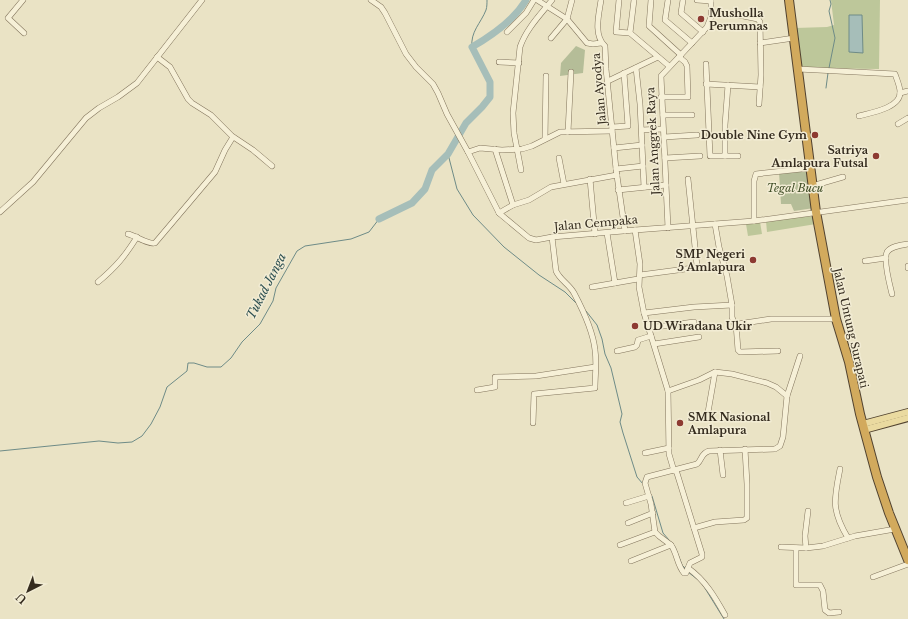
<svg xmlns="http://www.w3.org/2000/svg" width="908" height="619" viewBox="0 0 908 619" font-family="'Libre Baskerville',serif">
<rect width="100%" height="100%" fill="#eae3c5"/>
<g fill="#bdc79a">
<path d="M831,0H880L879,69L800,68L795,28L827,27L834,25Z"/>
<path d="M805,216L815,217L816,224L767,232L766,221Z"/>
<path d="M760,222L762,234L748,236L746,224Z"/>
</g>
<g fill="#b5bd98">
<path d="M576,46L585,50L583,73L560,76L561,63Z"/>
<path d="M808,171L814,208L794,211L791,204H781L779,172Z"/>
</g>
<path fill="#a6beb9" stroke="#6e8b87" d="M849,15H862L863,53L849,52Z"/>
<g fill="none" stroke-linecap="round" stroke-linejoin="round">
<g stroke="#6e8b87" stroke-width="1">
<path d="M472,47C470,32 481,23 486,10C487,7 487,3 487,0"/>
<path d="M829,68L835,38L829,11L831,4L830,0"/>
<path d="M826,88L828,73"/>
<path d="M448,154L457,189L473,215L504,247L539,275L565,292L576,303"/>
<path d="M586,311L597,325L602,339L605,354L611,368L622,414L620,422L623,433L637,477L643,484"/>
<path d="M0,451L99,441L118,443L132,442L142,436L151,424L160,407L167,387L187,371L188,363H194L207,367H221L231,358L242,342L260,324L273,301L276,288L297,251L305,246L351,239L369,232L379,219"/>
<path d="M652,496L663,533L675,547L682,565L685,568"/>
<path d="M688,572L697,579"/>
<path d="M703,585L724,619"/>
</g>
<path stroke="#a6beb9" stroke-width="7" d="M379,219L412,203L425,189L432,170L448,154L466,123L482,107L490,97V82L472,47C491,36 515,19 526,0"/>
<g stroke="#83755d" stroke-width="6">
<g id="minor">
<path d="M23,0L8,18L24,33"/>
<path d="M371,0L381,7L385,13L406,54L416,67L433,84L438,93L447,114L468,152L499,213L529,238L536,240L552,237L635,230L754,221L908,200"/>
<path d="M537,0L567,19L587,43L593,44L601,43"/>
<path d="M601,0C599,14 593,35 605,46L606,69L616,169L625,231"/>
<path d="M619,0L616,32L630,33"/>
<path d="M634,0L630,33L669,66"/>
<path d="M651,0L649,26L681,55"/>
<path d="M668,0L665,20L692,43"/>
<path d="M683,0L681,13L703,32"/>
<path d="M697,0L711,1"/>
<path d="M733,14L758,19L760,22L761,75L759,104"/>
<path d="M507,32L526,13L534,0"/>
<path d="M551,38L567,19L572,0"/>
<path d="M760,43L794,38"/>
<path d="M157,57L170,67L188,99L192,103L211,115L232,136L253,150L272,166"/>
<path d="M499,62L519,63"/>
<path d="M706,64L710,156H738"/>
<path d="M636,68L640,104L644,187"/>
<path d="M798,69L895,74C897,80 900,86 900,92C901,108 870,113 859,116"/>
<path d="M608,81L658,57"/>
<path d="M706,84L760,87"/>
<path d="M900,93L908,91"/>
<path d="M661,97H688L687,66L685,62L679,57"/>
<path d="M663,115H692"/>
<path d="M898,124L908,118"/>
<path d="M612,127L628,126L624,73"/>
<path d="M642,130L663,129"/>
<path d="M568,132L571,72"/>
<path d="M664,137L697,135"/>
<path d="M545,139L546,76"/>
<path d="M614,148L642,145"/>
<path d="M495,149L513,205"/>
<path d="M468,152L480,148L502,150L522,149L532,146L560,132L612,131"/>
<path d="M725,156V125L728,85"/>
<path d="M559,158L564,184"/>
<path d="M665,158L700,156"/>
<path d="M616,169L643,166"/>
<path d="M521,170L514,133L513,113L520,47C526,29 541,14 552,0"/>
<path d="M590,179L595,234"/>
<path d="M812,186L843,177"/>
<path d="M618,190L666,185"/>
<path d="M0,212L33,182L86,118L99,108L118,97L137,83L202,0"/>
<path d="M499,213L513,205L529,200L551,187L617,175"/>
<path d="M754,221V181L756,174L811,168"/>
<path d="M715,224L719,247L727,276L732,305V317L734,323L738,324L771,319H836"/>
<path d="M668,228L661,76L707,27L711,17V0"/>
<path d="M635,230L640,264L639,287L644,313L668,391L669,454L674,471"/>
<path d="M607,233L615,283"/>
<path d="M128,234C136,236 149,245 155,243L215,172L225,150L233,137"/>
<path d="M865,261L886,258"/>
<path d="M908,266V268"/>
<path d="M640,275L693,268L697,266L688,179"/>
<path d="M98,282C116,267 125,256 137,237"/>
<path d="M592,287L638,279"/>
<path d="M892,294C890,286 883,260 887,252C891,246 901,245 908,244"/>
<path d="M644,313L694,307L732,305"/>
<path d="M736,324L738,350L740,352L778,351"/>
<path d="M648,328L694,322"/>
<path d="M654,344L699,337"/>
<path d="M617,351L635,347L637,345L638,340L651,336"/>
<path d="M477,390L495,387V377L536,376L595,367"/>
<path d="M668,391L699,380L715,372L732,374L767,383L776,387L787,396"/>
<path d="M707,418L715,372"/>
<path d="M533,423L534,394L595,388C595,375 597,363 595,350C593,331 583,310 574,293C569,284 560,280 556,271L552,237"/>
<path d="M720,450L723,475"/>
<path d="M645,453L669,448"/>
<path d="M840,469C834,499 831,510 848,538"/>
<path d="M626,503L649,496"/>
<path d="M628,523L653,513"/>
<path d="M694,528L715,522L744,520L747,518V484L745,449"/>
<path d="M620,545L655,532"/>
<path d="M671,545C677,553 677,565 684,573H686L690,563L702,557V554L676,470"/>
<path d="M781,547L806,548L823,546L855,536L895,529"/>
<path d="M796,548V585H820L823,591L825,610L829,613L839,612"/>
<path d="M806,548L805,536L808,511"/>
<path d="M631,561L671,545L659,536L655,532L651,504L645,483L647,477L697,464C702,460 701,453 709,451L775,449L780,446L783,437L787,396L800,356"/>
<path d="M688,568C705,580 715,597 725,615"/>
<path d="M873,577L908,564"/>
</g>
</g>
<g stroke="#524330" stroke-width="8">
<g id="major">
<path d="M863,424L908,412"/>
<path d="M864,430L908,418"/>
</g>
</g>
<g stroke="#524330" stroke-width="10">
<path id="highway" d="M789,0L816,212L836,319L849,362L860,414L877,477L889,513L908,560"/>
</g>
<use href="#minor" stroke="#f6f0d7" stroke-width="5"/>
<use href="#major" stroke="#eadaa0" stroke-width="6"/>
<use href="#highway" stroke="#d2aa5d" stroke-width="8"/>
</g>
<g fill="#8d3a32" stroke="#f2ecd4" stroke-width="1.5">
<circle cx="701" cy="19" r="4"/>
<circle cx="815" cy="135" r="4"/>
<circle cx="876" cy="156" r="4"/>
<circle cx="753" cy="260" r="4"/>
<circle cx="635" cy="326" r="4"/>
<circle cx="680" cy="423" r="4"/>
</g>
<g text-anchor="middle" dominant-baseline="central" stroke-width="3" stroke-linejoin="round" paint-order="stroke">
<g font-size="11" font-weight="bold" fill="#352c1f" stroke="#f2ecd4" text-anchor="start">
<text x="709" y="13">Musholla<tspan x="709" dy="13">Perumnas</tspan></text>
<text x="807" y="135" text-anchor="end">Double Nine Gym</text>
<text x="868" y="150" text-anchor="end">Satriya<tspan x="868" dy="13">Amlapura Futsal</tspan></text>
<text x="745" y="254" text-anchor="end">SMP Negeri<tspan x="745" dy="13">5 Amlapura</tspan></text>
<text x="643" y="326">UD Wiradana Ukir</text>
<text x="688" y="417">SMK Nasional<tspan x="688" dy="13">Amlapura</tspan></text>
</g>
<g font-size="11" fill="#352c1f" stroke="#f2ecd4">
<text transform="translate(599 89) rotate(-95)">Jalan Ayodya</text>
<text transform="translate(653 141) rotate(-93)">Jalan Anggrek Raya</text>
<text transform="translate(596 223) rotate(-5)">Jalan Cempaka</text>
<text transform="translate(851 328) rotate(77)">Jalan Untung Surapati</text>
</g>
<g font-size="11" font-style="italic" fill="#414f28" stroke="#f2ecd4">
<text x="795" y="188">Tegal Bucu</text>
</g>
<g font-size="12" font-style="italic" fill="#305253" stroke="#f2ecd4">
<text transform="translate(266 286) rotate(-63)">Tukad Janga</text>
</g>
</g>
<g transform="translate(28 591) rotate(222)" stroke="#f2ecd4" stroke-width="3" paint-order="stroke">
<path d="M0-3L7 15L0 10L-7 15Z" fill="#352c1f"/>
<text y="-6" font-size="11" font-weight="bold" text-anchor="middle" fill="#352c1f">U</text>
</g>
</svg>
